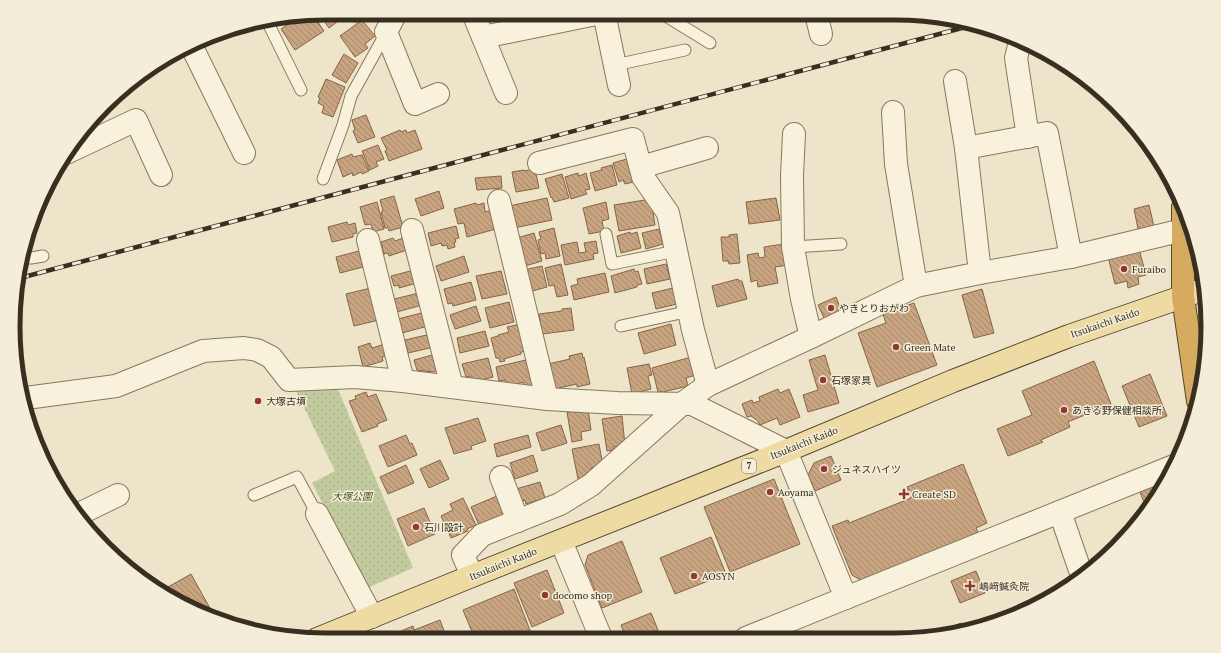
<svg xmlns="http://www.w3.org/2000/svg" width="1221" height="653" viewBox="0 0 1221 653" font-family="'PT Serif','Noto Sans JP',serif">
<defs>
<pattern id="green-dots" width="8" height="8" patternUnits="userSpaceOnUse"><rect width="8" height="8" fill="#c2cb9d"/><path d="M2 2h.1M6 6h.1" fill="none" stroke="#a7af87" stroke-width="1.8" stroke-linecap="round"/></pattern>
<pattern id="building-back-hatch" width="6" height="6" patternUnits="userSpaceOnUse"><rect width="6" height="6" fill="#c9a481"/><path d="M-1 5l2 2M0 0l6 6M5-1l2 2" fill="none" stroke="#a48669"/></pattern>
</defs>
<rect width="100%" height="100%" fill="#ede4c9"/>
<path fill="url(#green-dots)" d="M294,387H337L413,568L367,588L312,483L335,471Z"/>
<g fill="url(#building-back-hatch)" stroke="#866445">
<path d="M326,13H345L346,15L329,28L319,14Z"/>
<path d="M313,15L324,31L295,50L281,29L298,18Z"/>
<path d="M362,20L375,36L365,44L368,48L355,57L340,36Z"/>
<path d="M344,54L358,63L346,83L332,75Z"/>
<path d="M326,79L345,87L333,117L322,113L324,106L318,103L320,98L318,97Z"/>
<path d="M366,115L375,137L358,143L353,131L355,130L352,120Z"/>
<path d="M400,130L401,132L406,130L407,133L415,130L422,149L389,161L385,151L387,150L381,138Z"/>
<path d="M378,145L384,159L376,162L378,166L370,170L362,151Z"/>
<path d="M352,154L353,157L362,155L369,171L362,174L361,172L353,176L352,173L343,177L337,160Z"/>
<path d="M630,158L637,181L625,184L623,180L619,182L613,163Z"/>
<path d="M612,165L617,185L595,191L590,173L602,170L601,168Z"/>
<path d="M535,169L539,188L516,192L512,172L524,170V171Z"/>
<path d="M578,173L579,176L586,173L590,189L585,190L587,194L571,199L565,177Z"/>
<path d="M562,174L569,198L554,202L552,197L551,198L545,179Z"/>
<path d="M501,176L502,188L477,190L475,178Z"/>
<path d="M439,191L444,208L421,216L415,199Z"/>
<path d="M394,196L403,227L389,231L388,228H385L381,212L383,211L380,200Z"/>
<path d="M547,198L552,220L514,228L509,206Z"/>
<path d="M776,198L780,220L749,224L746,202Z"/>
<path d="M651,199L655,225L619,231L614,205Z"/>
<path d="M377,202L384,229L373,232L371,224L365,225L360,207Z"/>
<path d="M606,202L609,219L602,221L604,231L589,234L583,208Z"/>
<path d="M476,203L477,205L484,203L485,212L492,210L496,229L467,237L464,223L458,224L454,209Z"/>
<path d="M1149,205L1155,231L1139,234L1134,209Z"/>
<path d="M347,222L348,225L355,223L357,233L353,234V237L332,242L328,227Z"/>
<path d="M456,226L459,238L455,239L456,242H454L455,247L448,249L447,245L442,246L441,243L431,246L428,233Z"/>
<path d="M554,228L560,256L546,259L545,253L541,254L538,240L541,239L539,232Z"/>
<path d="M659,229L663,244L646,249L642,233Z"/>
<path d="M630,232L631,234L637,232L641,248L621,253L617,236Z"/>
<path d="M534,233L542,261L525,266L517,238Z"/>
<path d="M737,234L740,263L729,264L728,261H723L721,237H729V235Z"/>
<path d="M393,238L395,241L403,238L407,250L389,256L388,253L384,254L381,242Z"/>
<path d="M596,241L598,253L593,254L594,259L565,265L561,245L577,242L579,253L586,252L584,243Z"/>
<path d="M784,244L788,265L775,267L778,283L758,287L757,280L751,282L747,255L758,253L759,258L765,257L764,247Z"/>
<path d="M1139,249L1146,275L1138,277L1139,284L1128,288L1127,281L1115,284L1108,257Z"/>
<path d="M359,251L363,267L340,273L336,257Z"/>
<path d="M464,256L469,272L441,281L436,266Z"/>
<path d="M561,264L568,295L557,297L554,285L549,286L545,268Z"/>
<path d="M666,264L670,279L647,284L644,269Z"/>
<path d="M542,266L547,287L529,292L524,270Z"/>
<path d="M634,269L635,272L638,271L642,284L637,285V287L615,293L611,276Z"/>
<path d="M414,270L417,283L399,288V285L394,286L391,276Z"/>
<path d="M501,271L507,294L482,299L476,276Z"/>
<path d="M605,273L609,292L574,300L571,286L578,284L577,279Z"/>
<path d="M738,279L739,281H742L747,299L717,307L712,286Z"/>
<path d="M471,282L476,300L453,306L452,303L448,304L444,289Z"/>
<path d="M371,288L379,320L354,326L346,294Z"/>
<path d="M673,288L677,304L656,309L652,293Z"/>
<path d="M982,289L994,333L974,338L962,295Z"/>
<path d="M419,293L422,305L397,312L394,299Z"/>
<path d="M836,297L842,312L825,320L818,305Z"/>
<path d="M509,302L514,322L490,328L485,308Z"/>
<path d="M914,303L937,365L877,387L858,333L886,323L883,314Z"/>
<path d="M476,306L481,321L455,329L450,315Z"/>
<path d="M571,308L574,330L542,334L539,314L562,311V309Z"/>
<path d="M425,312L428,326L402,333L398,319Z"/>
<path d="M521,324L525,351L521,352V354L504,359L505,361L500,362L499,358H496L491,338L498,336V335L509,332L507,327Z"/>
<path d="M671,324L676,345L644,354L638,333Z"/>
<path d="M485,331L489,346L460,353L457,338Z"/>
<path d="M431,334L434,347L408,353L405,340Z"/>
<path d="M370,343L372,348L385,344L388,355L382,357L383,361L363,367L358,347Z"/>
<path d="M582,353L583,358L584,357L590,384L577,387V384L554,389L548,364L570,359L569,356Z"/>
<path d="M436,354L440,370L433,372L417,370L414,360Z"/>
<path d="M825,355L839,403L808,412L803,395L818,390L809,360Z"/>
<path d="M691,357L696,375L686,378L688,386L663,392H658L652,368Z"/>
<path d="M488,358L493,377L477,381L476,379L472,380L470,376L466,377L462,364Z"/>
<path d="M526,360L533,387L524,386L523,382L514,385L506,384L505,380L499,381L496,367Z"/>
<path d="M1094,361L1111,404L1068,422L1070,427L1041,440L1043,442L1008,456L997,429L1032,415L1022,391Z"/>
<path d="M649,364L652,375L648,376L651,389L632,394L627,368Z"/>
<path d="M1150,374L1167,416L1139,427L1122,386Z"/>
<path d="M778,389L780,393L789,389L800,417L780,425L777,418L760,425L758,421L751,416L747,417L742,404L752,400L753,403L760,401L759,397Z"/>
<path d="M366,392L368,397L376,394L387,420L377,424L378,426L362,432L349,401L356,399L355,396Z"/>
<path d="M588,409L591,430L581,432L582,440L572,442L567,412Z"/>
<path d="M622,416L625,445L613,447L614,450L607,451L602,419Z"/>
<path d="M478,418L486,441L471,446L472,449L454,454L445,428Z"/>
<path d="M561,425L567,443L542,451L536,433Z"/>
<path d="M406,435L410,444L412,443L417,455L388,467L379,446Z"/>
<path d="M528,435L531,447L497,457L494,444Z"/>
<path d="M599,444L603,466L591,468L592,474L588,477L578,479L572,449Z"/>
<path d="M533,455L538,471L515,479L510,463Z"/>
<path d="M831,456L841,480L815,491L808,475L814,463Z"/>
<path d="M440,460L449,479L429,488L420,469Z"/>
<path d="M963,464L987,523L976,528L979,534L862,581L852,575L832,526L848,520L849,523L911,498L907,487Z"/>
<path d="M406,465L414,483L388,494L380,477Z"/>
<path d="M774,479L800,544L730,572L704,507Z"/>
<path d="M540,482L545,498L526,504L525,500L520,502L516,489Z"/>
<path d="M1166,482V483L1147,510L1140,492Z"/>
<path d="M497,496L505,514L479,525L471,507Z"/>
<path d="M463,498L476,525L467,529L468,531L451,538L441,516L453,510L450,504Z"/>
<path d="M424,508L435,534L408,546L397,519Z"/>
<path d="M711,537L726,574L675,594L660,558Z"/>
<path d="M622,541L642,592L602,608L585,565L588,555Z"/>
<path d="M547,570L564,613L532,627L514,583Z"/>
<path d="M976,571L985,593L960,603L951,581Z"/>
<path d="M191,574L212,612L209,614L170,598L161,591Z"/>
<path d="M514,589L531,633L518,639H475L463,610Z"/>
<path d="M651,613L658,630L638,638H626L621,625Z"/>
<path d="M440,620L447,639H397L394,634L413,626L414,630Z"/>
<path d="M961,623L964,631L935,637H925Z"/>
</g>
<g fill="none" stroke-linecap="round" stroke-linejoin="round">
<g stroke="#88785e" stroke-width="13">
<g id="lane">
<path d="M353,13L355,16"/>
<path d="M661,13L710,43"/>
<path d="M268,23L301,90"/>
<path d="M615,65L685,50"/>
<path d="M323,179L343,125L351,96L386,33"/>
<path d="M606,234L612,264L676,251"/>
<path d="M793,247L841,244"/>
<path d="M22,258H31L43,256"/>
<path d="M621,326L690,311"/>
<path d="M254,495L297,477L316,512L317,514"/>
</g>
</g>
<g stroke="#88785e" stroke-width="24">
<g id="street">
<path d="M396,13L386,32L415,104L438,94"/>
<path d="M473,13L506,93"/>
<path d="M604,13L619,85"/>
<path d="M816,14L821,34"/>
<path d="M483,37L601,13"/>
<path d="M1020,42L1016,58L1028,137"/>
<path d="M192,47L244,153"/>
<path d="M955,81L966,148L980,273"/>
<path d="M893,112L896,164L916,286"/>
<path d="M794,134L792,176L793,247L802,299L811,337"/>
<path d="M966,148L1047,133L1071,257"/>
<path d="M66,153L136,120L161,175"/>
<path d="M539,163L633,139L643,177L668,213L693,330L708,385"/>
<path d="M641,167L707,148"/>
<path d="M499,201L547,399"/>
<path d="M412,230L452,387"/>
<path d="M368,240L403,381"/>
<path d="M26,398L116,386L203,351L244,348L257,350L271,357L289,380L355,377L403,381L547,399L617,403L692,404L786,451L846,598"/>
<path d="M501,477L518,521"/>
<path d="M1060,512L1082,576"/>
<path d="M79,514L118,495"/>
<path d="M317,514L372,617"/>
<path d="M561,541L601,638"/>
<path d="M472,576L463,555L482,535L560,504L591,485L683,403L708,385L811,337L916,286L980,273L1071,257L1183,230"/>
<path d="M746,638L1174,466"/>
</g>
</g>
<g stroke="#564632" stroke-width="24">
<path id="primary" d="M317,639L472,576L786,451L953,381L1069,336L1205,289"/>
</g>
<g stroke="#564632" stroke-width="24">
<path id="highway" d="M1183,207V297L1198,401"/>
</g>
<use href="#lane" stroke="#f8f1dc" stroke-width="11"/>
<use href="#street" stroke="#f8f1dc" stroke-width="22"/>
<use href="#primary" stroke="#eddba3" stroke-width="22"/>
<use href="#highway" stroke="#d6aa5f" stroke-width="22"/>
<g stroke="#392f21" stroke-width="4.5">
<path id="rail" d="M20,278L977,24"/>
</g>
<use href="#rail" stroke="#f4eed8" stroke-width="3" stroke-dasharray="9" stroke-linecap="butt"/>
</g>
<g fill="#943731" stroke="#f4eed8" stroke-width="1.5">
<circle cx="1124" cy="269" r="4"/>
<circle cx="831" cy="308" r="4"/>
<circle cx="896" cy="347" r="4"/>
<circle cx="823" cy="380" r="4"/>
<circle cx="258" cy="401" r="4"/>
<circle cx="1064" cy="410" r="4"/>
<circle cx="824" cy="469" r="4"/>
<circle cx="770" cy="492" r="4"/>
<path d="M902 488h4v4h4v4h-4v4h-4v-4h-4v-4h4z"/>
<circle cx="416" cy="527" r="4"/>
<circle cx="694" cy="576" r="4"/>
<path d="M968 580h4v4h4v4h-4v4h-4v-4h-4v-4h4z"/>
<circle cx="545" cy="595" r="4"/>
</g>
<g text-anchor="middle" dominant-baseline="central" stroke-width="3" stroke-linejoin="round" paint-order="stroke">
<rect fill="#f4eed8" stroke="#716858" stroke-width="1" x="742" y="459" width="14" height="14" rx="3"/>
<g font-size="9" font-weight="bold" fill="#392f21">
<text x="749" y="466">7</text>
</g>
<g font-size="10" fill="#392f21" stroke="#f4eed8" text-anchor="start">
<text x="1132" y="269">Furaibo</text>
<text x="839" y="308">やきとりおがわ</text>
<text x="904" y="347">Green Mate</text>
<text x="831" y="380">石塚家具</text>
<text x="266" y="401">大塚古墳</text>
<text x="1072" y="410">あきる野保健相談所</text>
<text x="832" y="469">ジュネスハイツ</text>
<text x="778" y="492">Aoyama</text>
<text x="912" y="494">Create SD</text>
<text x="424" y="527">石川設計</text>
<text x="702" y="576">AOSYN</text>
<text x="979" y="586">嶋﨑鍼灸院</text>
<text x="553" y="595">docomo shop</text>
</g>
<g font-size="10" fill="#392f21" stroke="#f4eed8">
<text transform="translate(1105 323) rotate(-19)">Itsukaichi Kaido</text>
<text transform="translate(804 443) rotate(-22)">Itsukaichi Kaido</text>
<text transform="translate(503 564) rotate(-22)">Itsukaichi Kaido</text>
</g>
<g font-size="10" font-style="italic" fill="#475529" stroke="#f4eed8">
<text x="352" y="496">大塚公園</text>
</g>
</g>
<path d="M0 0H1221V653H0ZM326 20H895A306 306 0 0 1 1201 326V327A306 306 0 0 1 895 633H326A306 306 0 0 1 20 327V326A306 306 0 0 1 326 20Z" fill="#f4eed8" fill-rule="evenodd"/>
<path fill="none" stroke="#392f21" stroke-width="5" d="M326 20H895A306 306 0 0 1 1201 326V327A306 306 0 0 1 895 633H326A306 306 0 0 1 20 327V326A306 306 0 0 1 326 20Z"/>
</svg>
